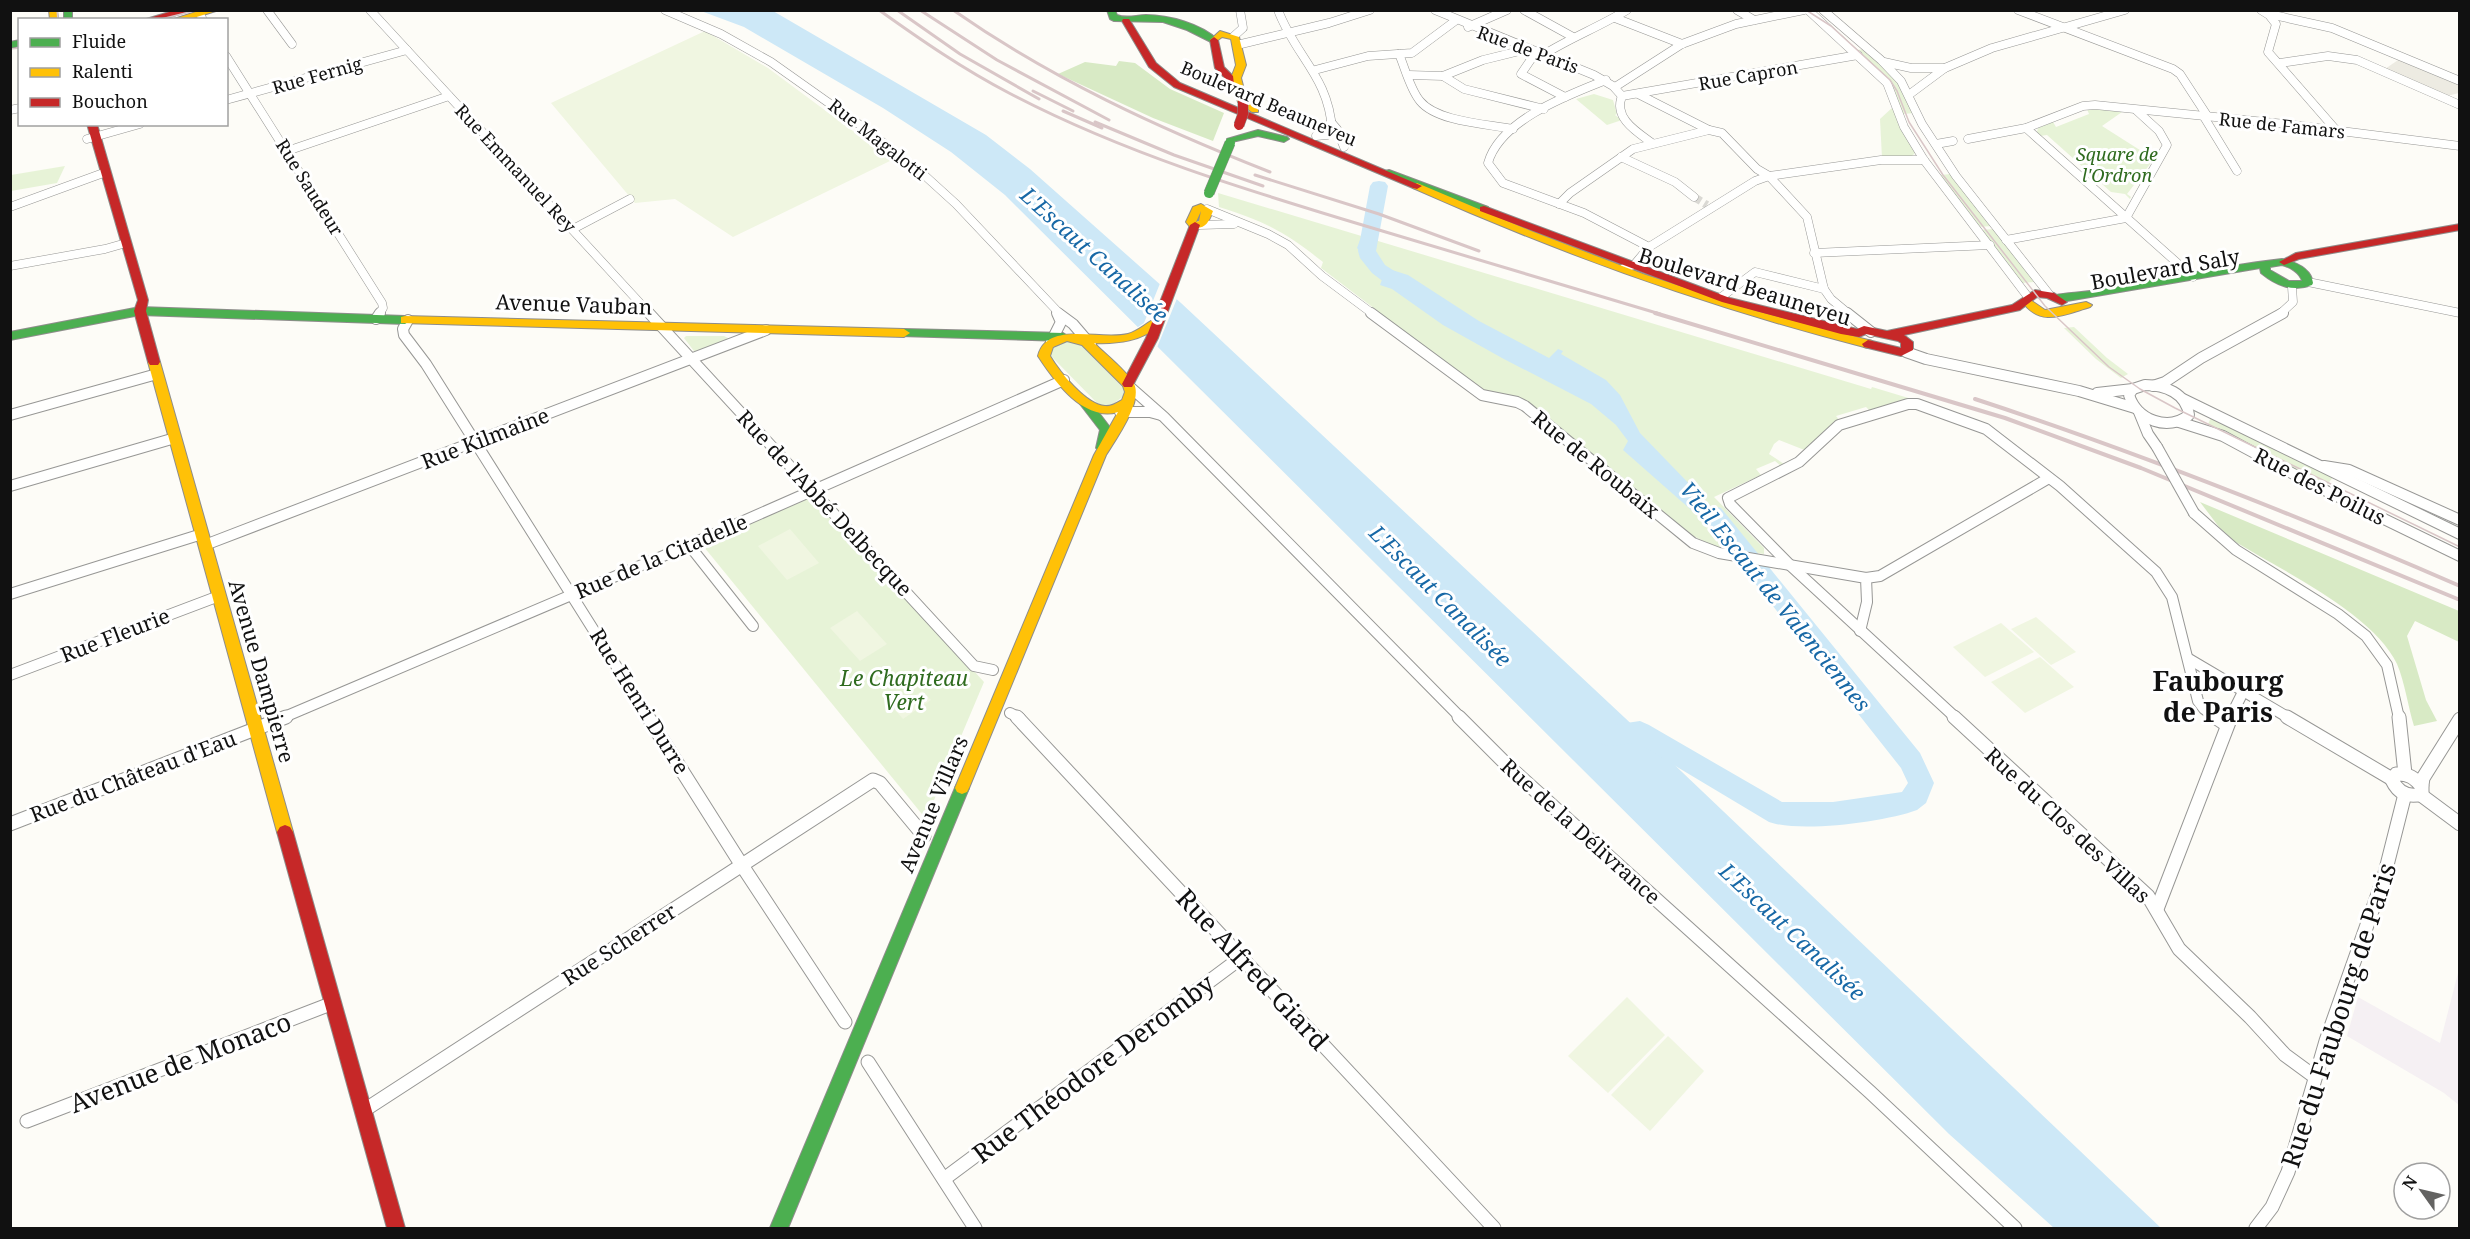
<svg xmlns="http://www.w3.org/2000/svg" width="2470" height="1239" viewBox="0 0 2470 1239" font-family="'Noto Serif',serif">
<rect width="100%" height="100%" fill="#fdfcf7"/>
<path fill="#f5f0f3" d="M2459,969L2460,1105H2459L2444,1093L2347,1036L2358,997L2440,1043Z"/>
<g fill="#e7f3d7">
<path d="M1865,49L1901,85L1914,113L1903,114L1889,82L1857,50Z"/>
<path d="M1594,94L1613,100L1617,114L1615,115L1622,120L1607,125L1576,99Z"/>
<path d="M1893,107L1916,152L1912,156L1882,158L1880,119Z"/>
<path d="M2094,108L2122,112L2102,126L2154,159L2127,194L2131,197L2130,199L2125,194L2111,192L2047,135L2040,136L2037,132L2038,128L2053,122L2056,127L2089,114L2087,109Z"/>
<path d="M65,166L57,183L11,191V175Z"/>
<path d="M1952,174L1992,226L1978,227L1939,175Z"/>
<path d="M1218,193L1871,389L1872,387L1915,400L1872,413L1866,407L1836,416L1841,422L1827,429L1807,451L1779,440L1774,444L1769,454L1787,466L1782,467L1775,461L1756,469L1761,475L1714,497L1764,548V554L1716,547L1693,536L1525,400L1484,392L1321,268L1323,262C1286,233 1265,221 1219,207Z"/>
<path d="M1994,229L2034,282L2022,283L2019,280L1980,230Z"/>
<path d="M2074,327L2107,358L2128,374L2121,378L2096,359L2064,328Z"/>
<path d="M686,336H724L728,338L727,340L698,351H694L684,338Z"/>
<path d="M1063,341H1075L1083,346L1123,388L1125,395L1109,407L1099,405L1051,356L1049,352L1055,345Z"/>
<path d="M2211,417L2334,476L2325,487L2207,427Z"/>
<path d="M809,497L816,498L984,682L926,819L704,547L707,541Z"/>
</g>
<g fill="#d8eac5">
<path d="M1119,61L1135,63L1170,89L1224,113L1213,141L1153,118L1058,74L1085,62L1116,66Z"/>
<path d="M2200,502L2459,611V642L2415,621L2407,636L2426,700L2437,721L2414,726C2408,707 2405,683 2397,664C2374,614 2281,570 2234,541L2219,527Z"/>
</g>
<g fill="#f0f6e1">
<path d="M705,31L768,68L892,160L733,237L675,199L635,203L551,103Z"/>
<path d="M790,529L819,563L787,580L758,546Z"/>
<path d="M857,611L887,644L860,661L830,628Z"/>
<path d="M2036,617L2076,652L2051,665L2011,629Z"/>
<path d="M2001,623L2034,652L1985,677L1953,647Z"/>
<path d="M2040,657L2074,687L2025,713L1991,682Z"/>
<path d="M922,691L931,700L903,719L894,709Z"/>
<path d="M1627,997L1665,1035L1608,1093L1568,1056Z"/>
<path d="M1668,1036L1704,1071L1650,1131L1611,1095Z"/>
</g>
<path fill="#edebe2" d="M2401,58L2459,83V93L2447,96L2385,69Z"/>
<g fill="#cde8f7">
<path d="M701,11H773L986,135L1030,169L1181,303L1640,732L2161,1228H2054L1949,1134L1005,195L951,152L883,108L744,27Z"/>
<path d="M1361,237L1377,241L1375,257L1387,272L1392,270L1408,275L1479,321L1549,358L1558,349L1563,351L1561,354L1606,380L1620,395L1640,433L1729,525L1741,550L1736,549L1732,543L1723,538L1623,450L1628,441L1616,425L1591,404L1502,358L1443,325L1392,289L1380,285L1384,274L1378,268L1375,269L1357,248Z"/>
</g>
<path fill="#fdfcf7" d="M1161,281L1178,296L1156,350L1135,329L1144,323Z"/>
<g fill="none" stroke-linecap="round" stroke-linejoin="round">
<g fill="#cde8f7" fill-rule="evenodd">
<path d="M1379,181L1385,182L1388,186L1376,251L1385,265L1416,285L1419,289L1416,293H1402L1384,282L1372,273L1360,258L1358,251L1370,186L1373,182Z"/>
<path d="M1713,506L1721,508L1920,753L1934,783L1926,803L1917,810C1885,822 1800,833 1769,822L1637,743L1608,746L1599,743L1595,735L1599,727L1640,721L1649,725L1782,802H1833L1902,792L1908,783L1901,768L1705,520L1702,514L1705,508Z"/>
</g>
<path stroke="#dad9d4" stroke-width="8" stroke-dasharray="8 4" stroke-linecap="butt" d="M1694,197L1707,205"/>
<g stroke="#979795" stroke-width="9">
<g id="street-far2">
<path d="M267,10L292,44"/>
<path d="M370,10L650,314"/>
<path d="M665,10L721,34L771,62L867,130L923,174L956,204L1060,314"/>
<path d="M1278,10C1295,56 1329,77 1332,130L1327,135L1316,136"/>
<path d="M1435,10L1594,75L1613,86L1622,96L1858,55"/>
<path d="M1524,10L1573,37"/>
<path d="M1737,10L1754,20"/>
<path d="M1808,10L1887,83L1904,127L1924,160L2028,297"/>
<path d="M1823,10L1881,60L1901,81L1922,124L1956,176L2049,294"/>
<path d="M2018,10L2173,69L2180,74L2208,117"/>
<path d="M2261,10L2269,15L2276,24L2268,52L2336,130"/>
<path d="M200,14L203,20"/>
<path d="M2269,14L2332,28L2460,81"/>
<path d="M1615,18L1682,44"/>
<path d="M1468,27L1507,10"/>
<path d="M1234,36L1243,28L1240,10"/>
<path d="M1237,45L1329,23L1370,10"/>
<path d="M1536,52L1521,74L1565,97"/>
<path d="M1399,54C1405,68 1410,89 1420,101C1437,122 1488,124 1513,129"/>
<path d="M1543,55C1570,38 1599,27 1627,10"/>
<path d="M226,56L382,303L383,308L379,314"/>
<path d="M1884,62L1911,68H1945L1992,48L2125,10"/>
<path d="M2280,63L2328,56L2357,60L2460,105"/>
<path d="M1315,70L1368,56L1412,53L1455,21"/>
<path d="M1409,75L1443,76L1483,60L1528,49"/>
<path d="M1443,76L1464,89L1544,109"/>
<path d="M1606,80C1568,95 1500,120 1488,163L1503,183L1584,213L1649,247"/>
<path d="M1615,87L1682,44L1736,24L1804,10"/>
<path d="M1638,94L1709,130"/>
<path d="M1910,94L1945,68"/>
<path d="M1622,96C1613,118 1637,132 1652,143"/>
<path d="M226,100L407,50"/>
<path d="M10,110L20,108"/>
<path d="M2204,117L2237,171"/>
<path d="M1331,122L1337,129L1344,147"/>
<path d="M2026,128L2193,277"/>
<path d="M87,139L140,124"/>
<path d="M1968,139L2026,128L2083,106L2095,105L2285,124L2460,146"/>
<path d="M1936,144L1953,141"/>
<path d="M287,151L449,96"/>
<path d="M1621,157L1675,182L1694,197"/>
<path d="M1559,204L1570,193L1633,149L1709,130L1722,133L1757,169L1769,176L1807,217L1824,289L1831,299L1849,314"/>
<path d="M10,207L106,172"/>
<path d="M1207,209L1268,234L1288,245L1322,276L1373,314"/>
<path d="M2126,218L2167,145L2159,131L2136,110"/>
<path d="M1200,225L1234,224"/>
<path d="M573,229L630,199"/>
<path d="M2006,240L2126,218"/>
<path d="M1814,253L1990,245"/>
<path d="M10,266L105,249L126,243"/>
<path d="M1624,268L1634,265L1649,247L1755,181L1769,176L1881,160H1924"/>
<path d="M2308,282L2460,313"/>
<path d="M1720,298L1755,272L1824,289"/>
<path d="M1057,312L1058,314"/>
<path d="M2280,314L2293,302L2292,287"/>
</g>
</g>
<g stroke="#979795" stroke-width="12">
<g id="street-far1">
<path d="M649,313L974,666L993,670"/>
<path d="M1058,313L1073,324L1091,345"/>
<path d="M1371,313L1482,395L1517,402L1525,406L1693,543L1719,553L1866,578L1867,602L1860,631"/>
<path d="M1847,313L1871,332"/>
<path d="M376,319L380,313"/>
<path d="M408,320L403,329L404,335L426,364L649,718"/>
<path d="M1051,342L1061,322L1057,313"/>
<path d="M1906,352L1926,359L2079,391L2135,408"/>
<path d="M2145,385C2165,385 2186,393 2189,415C2168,432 2137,420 2129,395L2133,389Z"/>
<path d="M2153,386L2165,382L2201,358L2283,313"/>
<path d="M1130,387L1164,417L1461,718"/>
<path d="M2097,393L2133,389"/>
<path d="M2183,399L2460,534"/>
<path d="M1120,412H1150L1161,415"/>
<path d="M2139,412L2148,434L2157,447"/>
<path d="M10,415L157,374"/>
<path d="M2179,422L2223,436L2312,484L2460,556"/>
<path d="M2324,466L2349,470L2460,520"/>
<path d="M10,486L175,438"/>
<path d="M2194,513L2236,550L2338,614L2366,636L2387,665L2399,718"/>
<path d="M205,545L766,330"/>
<path d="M689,545L753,626"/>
<path d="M1866,578L1880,576L2049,478"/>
<path d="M10,594L202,534"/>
<path d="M2189,659L2289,718"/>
<path d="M10,675L219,596"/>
<path d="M1010,713L1020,718"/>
<path d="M282,718L689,545L1064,380"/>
<path d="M1956,718L1791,566L1730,504L1728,498L1799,462L1839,425L1908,404H1917L1986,429L2060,486L2156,572L2172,597L2198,701L2204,709L2217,718"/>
<path d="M2230,718L2243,692"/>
</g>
</g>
<g stroke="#979795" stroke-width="15">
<g id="street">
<path d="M648,717L741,864L845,1022"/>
<path d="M1017,717L1494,1228"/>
<path d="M1459,717L1507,765L1870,1092L2015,1228"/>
<path d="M1954,717L2148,896L2179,949L2250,1017L2285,1055L2315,1077"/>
<path d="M2215,717L2227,725"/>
<path d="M2287,717L2392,779"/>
<path d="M2399,717L2405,774"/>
<path d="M2396,774C2408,773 2415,778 2422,787V794C2408,798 2398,793 2392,780Z"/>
<path d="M2422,785L2423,778L2460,719"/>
<path d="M2421,795L2460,824"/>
<path d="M10,824L286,717"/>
<path d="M2157,909L2231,717"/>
<path d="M868,1062L975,1228"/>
<path d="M363,1111L873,780L880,783L924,836"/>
<path d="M27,1121L333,1003"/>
<path d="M944,1179L1242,957"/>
<path d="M2256,1228L2272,1207L2288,1172L2326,1041L2384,877L2405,794"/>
</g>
</g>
<g stroke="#8e8d8b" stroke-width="2">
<g id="fast">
<rect x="64" y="10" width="8" height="10"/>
<path d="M1107,10H1115L1117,15C1127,19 1136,15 1146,15C1169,15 1201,24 1218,40L1211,42L1187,30L1163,22L1114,21L1110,19Z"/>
<path d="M20,40V46L10,48V42Z"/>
<path d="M1258,130L1287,137L1289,139L1284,142L1258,136L1232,142L1227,139Z"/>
<path d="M1389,170L1488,207L1489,209L1488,211H1480L1385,175V171Z"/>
<path d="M2282,259C2295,262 2311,268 2313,283L2312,285C2292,292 2277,286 2261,273L2260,268L2067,301L2055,300L2050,297C2054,293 2089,292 2099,290C2160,279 2220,266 2282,259ZM2282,265C2290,267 2300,273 2302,281H2289L2270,270V267Z"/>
<path d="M140,307L405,316L411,320L405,324L140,315L10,340V332Z"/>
<path d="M904,329L1063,333L1069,337L1063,341L900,336V330Z"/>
<path d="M1086,400L1090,401L1112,430L1106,451L1102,452L1096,448L1100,430L1080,404Z"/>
<path d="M962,782L967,784L969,788L788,1228H770L955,788L957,784Z"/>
</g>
</g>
<g stroke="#8e8d8b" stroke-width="2">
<g id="slow">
<path d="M49,10H57L58,20H50Z"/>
<path d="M202,10H219L187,20L174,19Z"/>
<path d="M1220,31L1239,37L1246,65L1241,78L1247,101L1258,108V112H1252L1238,102L1231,78L1236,65L1231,39L1222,37L1214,43L1210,40Z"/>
<path d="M1417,183L1531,231L1643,274L1756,311L1872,341L1874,344L1868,348C1711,308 1561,254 1413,188L1412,186Z"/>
<path d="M1201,204L1213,211C1208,224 1205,230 1190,227L1186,222L1193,207ZM1201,211L1199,221L1196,222Z"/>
<path d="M2026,297L2045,310L2086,302L2092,305L2090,307C2063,315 2040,328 2021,300Z"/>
<path d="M405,316L904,329L910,333L904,337L401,323V317Z"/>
<path d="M1157,318L1161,319V325C1141,341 1119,344 1094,343C1105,354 1126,370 1134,384C1143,401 1116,439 1106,455L969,788L967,792L962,794L957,792L955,788L1094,455L1118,412C1084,422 1055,382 1038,356C1047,320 1100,341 1128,334C1139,331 1147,322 1157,318ZM1067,341L1082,345L1123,386L1125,392L1122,400C1117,403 1111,407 1105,406C1086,405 1059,371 1050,356L1053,347Z"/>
<path d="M154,358L160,362L293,832L290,837L285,839L280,837L277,832L148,362Z"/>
</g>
</g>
<g stroke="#8e8d8b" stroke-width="2">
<g id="jam">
<path d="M176,10H193L160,20H143Z"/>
<path d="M1123,19H1129L1156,63L1180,83L1422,186L1417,189L1413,188L1174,87L1149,67L1122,21Z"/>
<path d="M1214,37L1218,40L1224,67L1233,76L1235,93H1229L1224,77L1215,68L1210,40Z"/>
<path d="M87,124H97L148,300L146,311L160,362L158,365H150L148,362L134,311L138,300Z"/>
<path d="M1484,206L1730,298L1857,329L1864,326L1887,331L2012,305L2035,290L2054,293L2067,302L2062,305L2047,298L2037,297L2020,310L1904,335L1913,342V350L1901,356L1864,347L1862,344L1868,340L1901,348V343L1898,341L1866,334L1859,337L1841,334L1722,302L1480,211V207Z"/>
<path d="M1195,222L1200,225L1158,338L1132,387H1124L1122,384L1146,338L1190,225Z"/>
<path d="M2460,224V230L2299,259L2284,265L2279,262L2296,253Z"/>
<path d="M285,825L290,827L293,832L405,1228H387L277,832L280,827Z"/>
</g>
</g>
<use href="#street-far2" stroke="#fffffe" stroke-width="8"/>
<use href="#street-far1" stroke="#fffffe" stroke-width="10"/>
<use href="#street" stroke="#fffffe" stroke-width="13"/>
<use href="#fast" fill="#4caf50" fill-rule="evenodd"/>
<use href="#slow" fill="#ffc107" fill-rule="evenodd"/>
<use href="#jam" fill="#c62828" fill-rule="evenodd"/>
<g stroke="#d9c6c7" stroke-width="1.5">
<path d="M57,10L58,20"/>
<path d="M1806,10L1831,26L1890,80L1897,91L1909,122L1943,175L2045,306L2109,367L2140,389L2175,408L2460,547"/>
<path d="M157,20L198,10"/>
<path d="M10,49L20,48"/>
</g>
<g stroke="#d9c6c7" stroke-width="3">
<path d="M879,10C921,40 963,69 1009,93C1123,153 1246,190 1369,227C1466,256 1563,285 1660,314"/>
<path d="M897,10L960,54L1039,99"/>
<path d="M920,10L997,60L1109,120"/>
<path d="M953,10C1052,79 1158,128 1270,172"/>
<path d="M1033,91L1073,111"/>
<path d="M1063,111L1102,128"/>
<path d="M1095,122L1174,155L1263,186"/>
<path d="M1255,175L1379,214L1479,251"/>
</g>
<g stroke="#d9c6c7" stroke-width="4">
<path d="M1655,313L2005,418L2141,468L2460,600"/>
<path d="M1975,399C2140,453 2301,517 2460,586"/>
</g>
<g stroke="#979795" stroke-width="12" stroke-linecap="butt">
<path id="street-bridge" d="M2157,447L2194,513"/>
</g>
<g stroke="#8e8d8b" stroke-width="11" stroke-linecap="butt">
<path id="fast-bridge" d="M1209,193L1230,143"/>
</g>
<g stroke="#8e8d8b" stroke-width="11" stroke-linecap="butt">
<path id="jam-bridge" d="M1239,125L1243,114V102"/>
</g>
<use href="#street-bridge" stroke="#fffffe" stroke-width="10"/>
<use href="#fast-bridge" stroke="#4caf50" stroke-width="10"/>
<use href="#jam-bridge" stroke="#c62828" stroke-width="10"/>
</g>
<g text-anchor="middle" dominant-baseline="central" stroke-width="6" stroke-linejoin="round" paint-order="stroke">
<g font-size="18" fill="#111" stroke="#fff">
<text transform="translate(1528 49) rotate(20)">Rue de Paris</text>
<text transform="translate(317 75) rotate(-16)">Rue Fernig</text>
<text transform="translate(1748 75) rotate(-10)">Rue Capron</text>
<text transform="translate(1269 103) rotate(23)">Boulevard Beauneveu</text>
<text transform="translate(2282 125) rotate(6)">Rue de Famars</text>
<text transform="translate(878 139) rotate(38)">Rue Magalotti</text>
<text transform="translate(516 168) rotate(47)">Rue Emmanuel Rey</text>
<text transform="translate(310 187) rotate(58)">Rue Saudeur</text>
</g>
<g font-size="18" font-style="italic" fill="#2f6b1f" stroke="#fff">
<text x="2117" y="154">Square de<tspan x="2117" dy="21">l'Ordron</tspan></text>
</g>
<g font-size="21" fill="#111" stroke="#fff">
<text transform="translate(2165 269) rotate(-10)">Boulevard Saly</text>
<text transform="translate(1745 286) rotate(17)">Boulevard Beauneveu</text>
<text transform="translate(574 304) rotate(2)">Avenue Vauban</text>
<text transform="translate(485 438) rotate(-21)">Rue Kilmaine</text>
<text transform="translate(1596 464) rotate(39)">Rue de Roubaix</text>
<text transform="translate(2320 486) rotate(27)">Rue des Poilus</text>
<text transform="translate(825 503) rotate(47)">Rue de l'Abbé Delbecque</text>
<text transform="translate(661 556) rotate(-23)">Rue de la Citadelle</text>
<text transform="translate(115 635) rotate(-21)">Rue Fleurie</text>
<text transform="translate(262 671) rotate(74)">Avenue Dampierre</text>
<text transform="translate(640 701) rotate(58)">Rue Henri Durre</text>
<text transform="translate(133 776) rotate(-21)">Rue du Château d'Eau</text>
<text transform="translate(933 804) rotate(-67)">Avenue Villars</text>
<text transform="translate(2068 825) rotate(43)">Rue du Clos des Villas</text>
<text transform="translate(1581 831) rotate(42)">Rue de la Délivrance</text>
<text transform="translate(619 944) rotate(-33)">Rue Scherrer</text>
</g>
<g font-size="21" font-style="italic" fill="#2f6b1f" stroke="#fff">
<text x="904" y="678">Le Chapiteau<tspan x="904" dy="24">Vert</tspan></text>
</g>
<g font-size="22" font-style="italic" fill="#1768a6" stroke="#fff">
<text transform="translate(1095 254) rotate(42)">L'Escaut Canalisée</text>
<text transform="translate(1441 595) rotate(45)">L'Escaut Canalisée</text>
<text transform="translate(1776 596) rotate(51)">Vieil Escaut de Valenciennes</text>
<text transform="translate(1793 931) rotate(43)">L'Escaut Canalisée</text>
</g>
<g font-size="26" fill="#111" stroke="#fff">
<text transform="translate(1253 969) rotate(47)">Rue Alfred Giard</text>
<text transform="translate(2338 1015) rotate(-72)">Rue du Faubourg de Paris</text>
<text transform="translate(180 1062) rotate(-21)">Avenue de Monaco</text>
<text transform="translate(1093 1068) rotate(-37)">Rue Théodore Deromby</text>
</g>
<g font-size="27" font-weight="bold" fill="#111" stroke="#fff">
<text x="2218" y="680">Faubourg<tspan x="2218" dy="31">de Paris</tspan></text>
</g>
</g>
<rect width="2470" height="1239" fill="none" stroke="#111111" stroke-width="24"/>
<rect x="18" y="18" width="210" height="108" fill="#ffffff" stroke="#a0a0a0" stroke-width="1.5"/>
<rect x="30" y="38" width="30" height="9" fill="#4caf50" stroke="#a0a0a0" stroke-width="1.5"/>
<text x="72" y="48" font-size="18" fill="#111111">Fluide</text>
<rect x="30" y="68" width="30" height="9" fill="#ffc107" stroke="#a0a0a0" stroke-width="1.5"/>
<text x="72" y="78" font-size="18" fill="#111111">Ralenti</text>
<rect x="30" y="98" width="30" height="9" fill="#c62828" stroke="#a0a0a0" stroke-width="1.5"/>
<text x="72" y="108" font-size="18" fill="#111111">Bouchon</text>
<g transform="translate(2422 1191) rotate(304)"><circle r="28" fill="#ffffff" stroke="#a0a0a0" stroke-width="1.5"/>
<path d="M0-4.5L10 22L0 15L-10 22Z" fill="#646362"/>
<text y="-9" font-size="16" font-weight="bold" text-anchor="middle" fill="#111111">N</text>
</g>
</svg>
